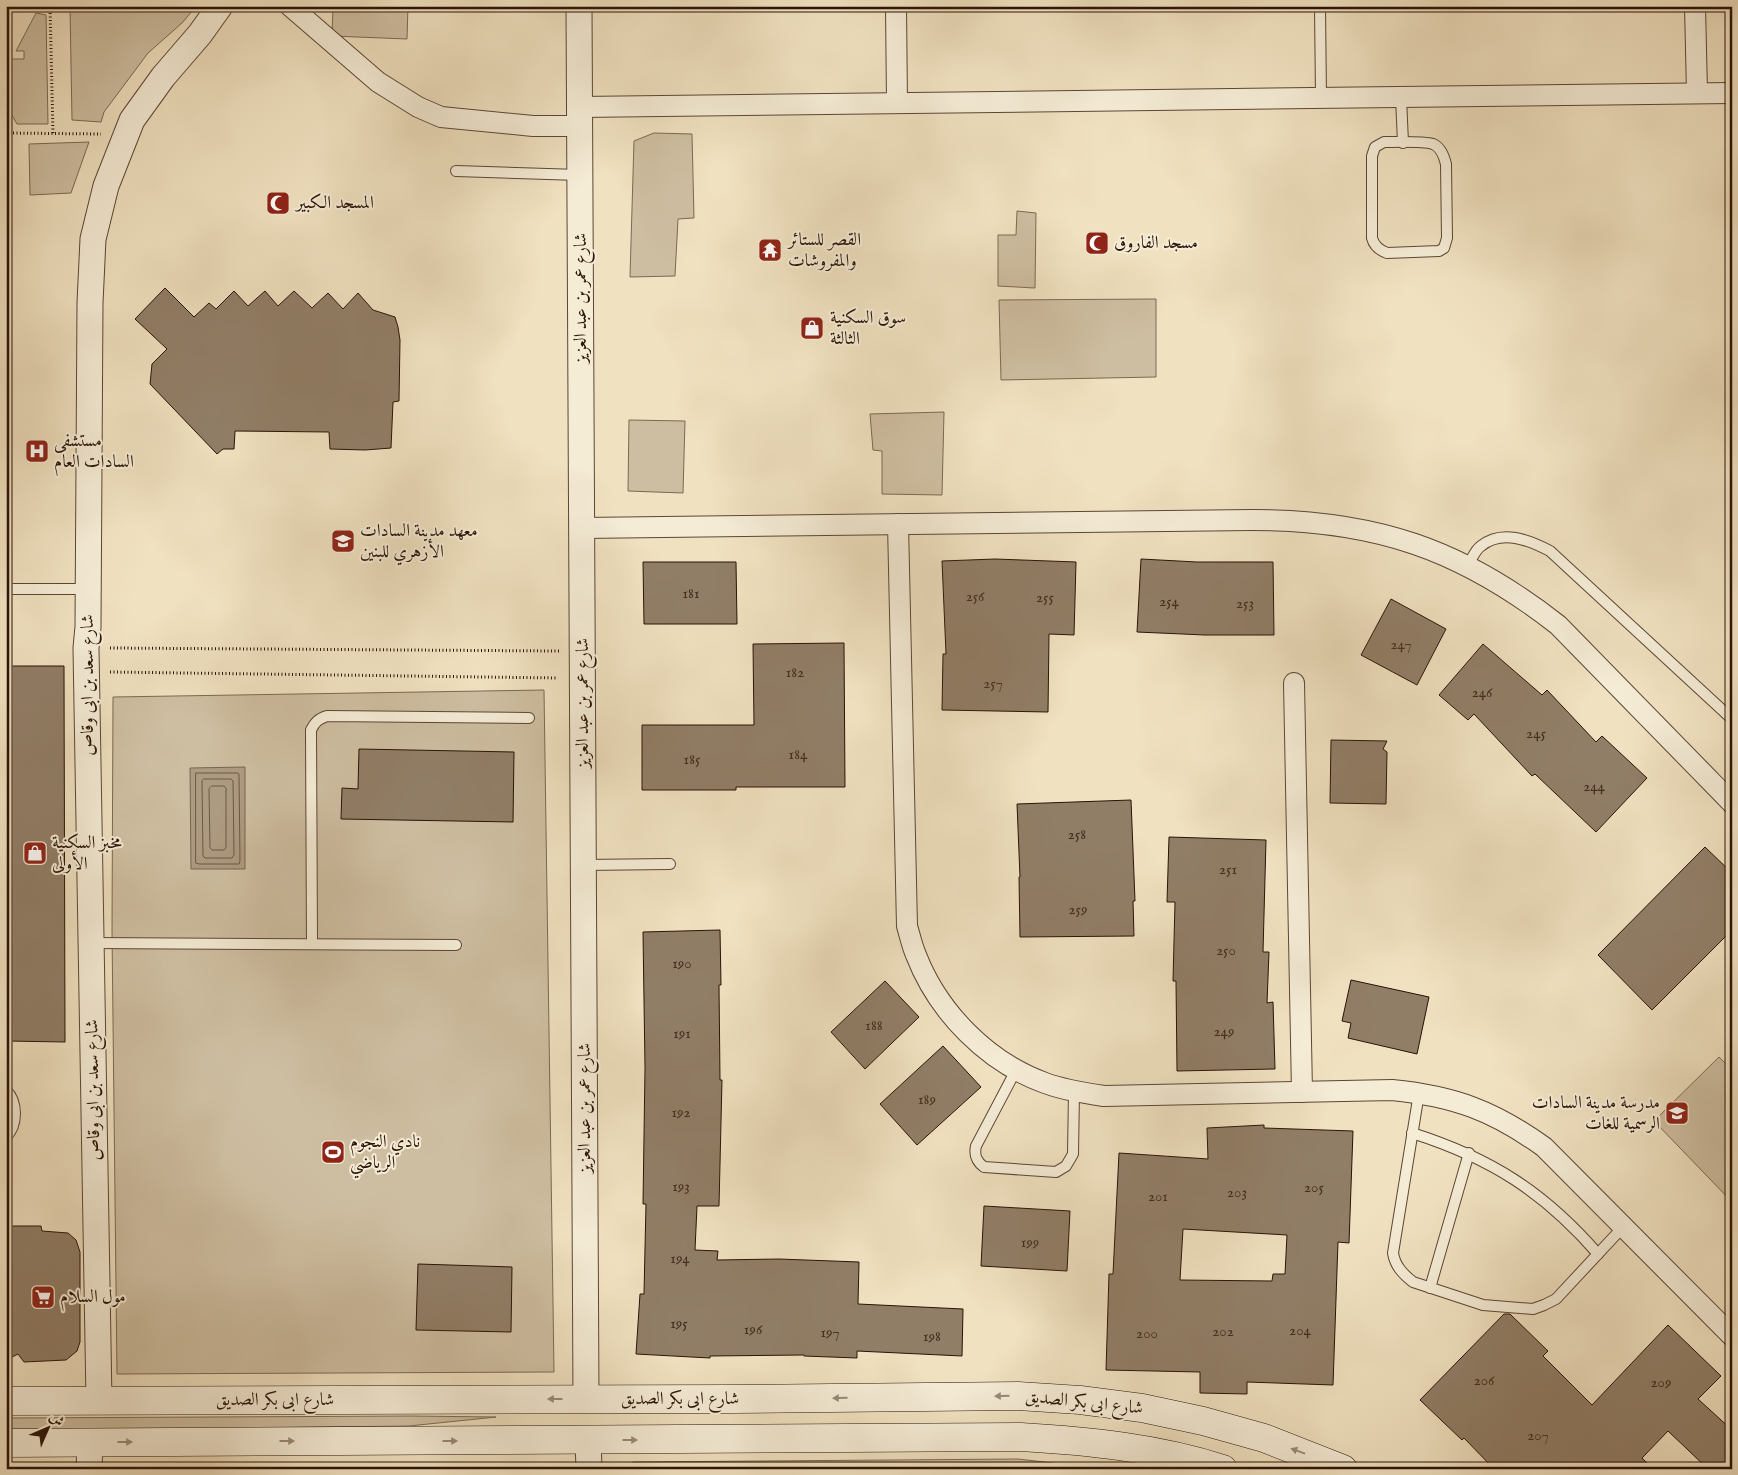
<svg xmlns="http://www.w3.org/2000/svg" width="1738" height="1475" viewBox="0 0 1738 1475" font-family="'IM FELL English',Amiri,serif">
<rect width="100%" height="100%" fill="#f0e1c0"/>
<filter id="stains"><feTurbulence type="fractalNoise" baseFrequency=".004" numOctaves="4"/><feColorMatrix values="0 0 0 0 .2 0 0 0 0 .09 0 0 0 0 .02 0 0 0 .5 -.17"/></filter>
<radialGradient id="worn" r=".72"><stop offset=".6" stop-color="#630" stop-opacity="0"/><stop offset="1" stop-color="#630" stop-opacity=".3"/></radialGradient>
<g fill="#cebea1" stroke="#7c6854">
<path d="M333,6H408L407,39L332,36Z"/>
<path d="M70,8L193,10L182,23L148,53L104,112L101,122L72,120Z"/>
<path d="M36,13L46,15L48,124H17L10,112V59H24V51H16Z"/>
<path d="M654,133L692,134L694,218L678,219L675,276L630,277L634,141Z"/>
<path d="M89,142L71,193L30,195L29,144Z"/>
<path d="M1017,211L1036,213L1035,288L998,286V235H1016Z"/>
<path d="M1156,299V377L1001,380L999,300Z"/>
<path d="M944,412L942,495L882,494V451L873,450L870,414Z"/>
<path d="M629,420L685,421L683,493L628,491Z"/>
<path d="M544,690L554,1372L117,1374L112,931L113,697Z"/>
<path d="M1719,1057L1732,1070V1202L1654,1121Z"/>
<path d="M412,1416L496,1417L409,1426L6,1431V1418Z"/>
<path d="M1018,1459L1106,1469H628L633,1462Z"/>
</g>
<path fill="#ad9b81" stroke="#796550" d="M245,767V869H191L190,768Z"/>
<g fill="none" stroke-linecap="round" stroke-linejoin="round">
<g stroke="#6c5744" stroke-width="1">
<path d="M196,773H237L239,774L240,861L239,864H199L196,863Z"/>
<path d="M204,779H231L233,781L234,855L232,858H205L203,856L202,781Z"/>
<path d="M212,786H224L226,788V848L224,850H212L210,848L209,789Z"/>
</g>
</g>
<g fill="#917e67" stroke="#2a1307" fill-rule="evenodd">
<path d="M165,288L194,317L209,303L216,309L234,291L248,306L265,291L278,306L294,291L312,308L328,293L343,309L358,293L373,310L395,317L398,327L400,340L399,401L393,402L391,448L365,450L330,449L329,432L235,431L234,449H223L217,454L150,384L152,364L167,349L135,319Z"/>
<path d="M995,559L1076,562L1074,635L1049,634L1048,712L942,710L943,654H946L942,561Z"/>
<path d="M1141,559L1197,562H1273L1274,635H1205L1137,632Z"/>
<path d="M643,562H736L737,624H644Z"/>
<path d="M1391,599L1446,629L1417,685L1361,655Z"/>
<path d="M844,643L845,787H736V790H642V725H754L753,644Z"/>
<path d="M1483,644L1542,695L1547,690L1596,742L1602,736L1647,778L1596,832L1535,774L1532,776L1474,714L1468,720L1439,695Z"/>
<path d="M6,666H64L65,1042L6,1041Z"/>
<path d="M1331,740L1387,741L1383,749L1387,752L1386,804L1330,803Z"/>
<path d="M359,749L514,752L513,822L341,819L342,788L358,789Z"/>
<path d="M1131,800L1135,901H1133L1134,936L1020,937L1019,877H1020L1017,804Z"/>
<path d="M1169,837L1266,840L1263,952H1269L1267,1003L1273,1002L1275,1069L1177,1071L1176,981H1173L1175,902H1167Z"/>
<path d="M1705,847L1732,873V930L1652,1010L1598,955Z"/>
<path d="M720,930L721,985H719L720,1080H722L719,1206H697L695,1250L718,1251L717,1260L779,1259L859,1262L858,1304L963,1309L962,1356L857,1351V1358L804,1356V1355L710,1356V1358L636,1354L640,1294H644L646,1204H643L645,1068L643,932Z"/>
<path d="M1351,980L1429,997L1417,1054L1348,1038L1351,1023L1342,1021Z"/>
<path d="M885,981L919,1017L865,1069L831,1032Z"/>
<path d="M943,1046L981,1087L917,1145L880,1104Z"/>
<path d="M1264,1125V1128L1353,1131L1349,1243L1338,1242L1333,1385L1247,1382V1394L1200,1393V1372L1106,1370L1109,1274H1113L1119,1153L1208,1159L1207,1128ZM1183,1229L1287,1235L1285,1274H1273L1272,1281L1180,1280Z"/>
<path d="M984,1206L1070,1211L1067,1271L981,1266Z"/>
<path d="M6,1226H41L42,1231L68,1233L76,1240L80,1252V1342L77,1351L66,1360L24,1362L18,1354L6,1360Z"/>
<path d="M418,1264L512,1267L511,1332L416,1330Z"/>
<path d="M1504,1314H1510L1548,1351L1543,1356L1592,1405L1668,1325L1721,1376L1698,1399L1732,1430V1469H1708L1668,1431L1642,1458L1653,1469H1494L1464,1438L1462,1440L1420,1400Z"/>
</g>
<g fill="none" stroke-linecap="round" stroke-linejoin="round">
<g stroke="#5c4635" stroke-width="12">
<g id="service">
<path d="M1320,6L1321,98"/>
<path d="M1401,97L1403,143"/>
<path d="M1384,142C1395,142 1424,141 1433,144C1441,147 1444,156 1446,164L1447,238L1444,248L1439,251L1387,253C1379,250 1374,246 1372,238V156L1375,147Z"/>
<path d="M456,171L579,175"/>
<path d="M1468,565C1472,559 1475,550 1481,546C1502,529 1529,540 1550,551L1732,719"/>
<path d="M6,589H88"/>
<path d="M583,865L670,864"/>
<path d="M92,943L456,945"/>
<path d="M312,943L311,730C315,722 318,719 327,716L529,718"/>
<path d="M1016,1070L976,1146C974,1155 976,1161 984,1167L1056,1172L1066,1166L1073,1154L1074,1092"/>
<path d="M6,1090C18,1102 18,1125 6,1137"/>
<path d="M1419,1093L1393,1253C1395,1266 1403,1274 1413,1282L1483,1305L1533,1309L1544,1305L1556,1299L1623,1227"/>
<path d="M1412,1133C1491,1158 1544,1192 1598,1254"/>
<path d="M1430,1288L1469,1153"/>
</g>
</g>
<g stroke="#5c4635" stroke-width="22">
<g id="minor">
<path d="M290,6L378,82L418,107L441,117L533,126H580"/>
<path d="M896,6L897,103"/>
<path d="M1695,6L1697,93"/>
<path d="M580,107L1732,93"/>
<path d="M898,524L907,926C910,936 912,946 916,955C938,1012 987,1062 1045,1083C1064,1090 1084,1093 1104,1096L1392,1090C1454,1096 1494,1111 1544,1147L1732,1336"/>
<path d="M582,528L1252,520C1375,520 1461,549 1558,625L1732,803"/>
<path d="M1294,683L1302,1092"/>
</g>
</g>
<g stroke="#5c4635" stroke-width="27">
<g id="tertiary">
<path d="M579,6L586,1399"/>
<path d="M99,1401L86,648L88,627L90,303L93,239L106,186L132,120L163,77L200,34L220,6"/>
<path d="M588,1440L589,1469"/>
<path d="M89,1469L90,1442"/>
</g>
</g>
<g stroke="#2a1307" stroke-width="29">
<g id="secondary">
<path d="M6,1401L734,1399L1018,1396L1080,1400L1142,1408L1203,1421L1264,1438L1343,1469"/>
<path d="M6,1443L1021,1437C1089,1441 1158,1448 1223,1469"/>
</g>
</g>
<g stroke="#2a1307" stroke-width="3" stroke-dasharray="1 2.5" stroke-linecap="butt">
<path d="M50,6L53,134"/>
<path d="M6,133L101,134"/>
<path d="M110,648L559,651"/>
<path d="M110,672L558,678"/>
</g>
<use href="#service" stroke="#f5ecd6" stroke-width="10"/>
<use href="#minor" stroke="#f5ecd6" stroke-width="20"/>
<use href="#tertiary" stroke="#f5ecd6" stroke-width="25"/>
<use href="#secondary" stroke="#f5ecd6" stroke-width="28"/>
</g>
<defs><path id="oneway-solid" d="M-6-.8H1V-3.2L6.5 0L1 3.2V.8H-6Z" transform="scale(1.25)"/></defs>
<g fill="#9a8a79">
<use href="#oneway-solid" transform="translate(1002 1396) rotate(179)"/>
<use href="#oneway-solid" transform="translate(840 1398) rotate(179)"/>
<use href="#oneway-solid" transform="translate(555 1399) rotate(180)"/>
<use href="#oneway-solid" transform="translate(630 1440)"/>
<use href="#oneway-solid" transform="translate(287 1441)"/>
<use href="#oneway-solid" transform="translate(450 1441)"/>
<use href="#oneway-solid" transform="translate(125 1442)"/>
<use href="#oneway-solid" transform="translate(1298 1451) rotate(-160)"/>
</g>
<defs>
<g id="mosque-square" transform="scale(1.25)"><rect x="-9" y="-9" width="18" height="18" rx="4" fill="#8f2418" stroke="#f5ecd6"/><path d="M3.5-4.9A6 6 0 1 0 3.5 4.9A5 5 0 1 1 3.5-4.9Z" fill="#fff"/></g>
<g id="temple-square" transform="scale(1.25)"><rect x="-9" y="-9" width="18" height="18" rx="4" fill="#8f2418" stroke="#f5ecd6"/><path d="M0-6L5-2H3V0L6.5 2.5H4V6H1.5V3h-3V6H-4V2.5H-6.5L-3 0V-2H-5Z" fill="#fff"/></g>
<g id="shop-square" transform="scale(1.25)"><rect x="-9" y="-9" width="18" height="18" rx="4" fill="#8f2418" stroke="#f5ecd6"/><path d="M-5-2.5h2.3a2.7 3.5 0 0 1 5.4 0H5L5.5 6h-11ZM-1.5-2.5h3a1.5 2.3 0 0 0-3 0Z" fill="#fff"/></g>
<g id="hospital-square" transform="scale(1.25)"><rect x="-9" y="-9" width="18" height="18" rx="4" fill="#8f2418" stroke="#f5ecd6"/><path d="M-5-5h3v3.5h4V-5h3V5h-3V1.5h-4V5h-3Z" fill="#fff"/></g>
<g id="school-square" transform="scale(1.25)"><rect x="-9" y="-9" width="18" height="18" rx="4" fill="#8f2418" stroke="#f5ecd6"/><path d="M0-5L7-2L0 1L-7-2ZM-4 1L0 2.5L4 1V4Q0 6-4 4Z" fill="#fff"/></g>
<g id="stadium-square" transform="scale(1.25)"><rect x="-9" y="-9" width="18" height="18" rx="4" fill="#8f2418" stroke="#f5ecd6"/><path d="M0-5a6.5 5 0 1 0 0 10a6.5 5 0 1 0 0-10ZM-3.5-1.8h7v3.6h-7Z" fill="#fff"/></g>
<g id="supermarket-square" transform="scale(1.25)"><rect x="-9" y="-9" width="18" height="18" rx="4" fill="#8f2418" stroke="#f5ecd6"/><path d="M-6-5.5h2.5l.6 2H6L4.5 2H-2.5L-4.4-4H-6ZM-1.5 3.2a1.3 1.3 0 1 0 .1 0ZM3 3.2a1.3 1.3 0 1 0 .1 0Z" fill="#fff"/></g>
</defs>
<g fill-rule="evenodd">
<use href="#mosque-square" x="278" y="203"/>
<use href="#mosque-square" x="1097" y="243"/>
<use href="#temple-square" x="770" y="250"/>
<use href="#shop-square" x="812" y="328"/>
<use href="#hospital-square" x="37" y="451"/>
<use href="#school-square" x="343" y="541"/>
<use href="#shop-square" x="35" y="853"/>
<use href="#school-square" x="1677" y="1113"/>
<use href="#stadium-square" x="333" y="1152"/>
<use href="#supermarket-square" x="43" y="1297"/>
</g>
<g text-anchor="middle" dominant-baseline="central" stroke-width="4" stroke-linejoin="round" paint-order="stroke">
<g font-size="15" fill="#442e1f">
<text x="691" y="593">181</text>
<text x="975" y="596">256</text>
<text x="1045" y="597">255</text>
<text x="1169" y="601">254</text>
<text x="1245" y="603">253</text>
<text x="1401" y="644">247</text>
<text x="795" y="672">182</text>
<text x="993" y="683">257</text>
<text x="1482" y="692">246</text>
<text x="1536" y="733">245</text>
<text x="798" y="754">184</text>
<text x="692" y="759">185</text>
<text x="1594" y="786">244</text>
<text x="1077" y="834">258</text>
<text x="1228" y="869">251</text>
<text x="1078" y="909">259</text>
<text x="1226" y="950">250</text>
<text x="682" y="963">190</text>
<text x="874" y="1025">188</text>
<text x="1224" y="1031">249</text>
<text x="682" y="1033">191</text>
<text x="927" y="1099">189</text>
<text x="681" y="1112">192</text>
<text x="681" y="1186">193</text>
<text x="1314" y="1187">205</text>
<text x="1237" y="1192">203</text>
<text x="1158" y="1196">201</text>
<text x="1030" y="1242">199</text>
<text x="680" y="1258">194</text>
<text x="679" y="1323">195</text>
<text x="753" y="1329">196</text>
<text x="1300" y="1330">204</text>
<text x="1223" y="1331">202</text>
<text x="830" y="1332">197</text>
<text x="1147" y="1333">200</text>
<text x="932" y="1336">198</text>
<text x="1484" y="1380">206</text>
<text x="1661" y="1382">209</text>
<text x="1538" y="1435">207</text>
</g>
<g font-size="18" fill="#2a1307" stroke="#f5ecd6" text-anchor="start">
<text x="296" y="203">المسجد الكبير</text>
<text x="788" y="240">القصر للستائر<tspan x="788" dy="21">والمفروشات</tspan></text>
<text x="1114" y="243">مسجد الفاروق</text>
<text x="830" y="318">سوق السكنية<tspan x="830" dy="21">الثالثة</tspan></text>
<text x="54" y="441">مستشفى<tspan x="54" dy="21">السادات العام</tspan></text>
<text x="360" y="531">معهد مدينة السادات<tspan x="360" dy="21">الأزهري للبنين</tspan></text>
<text x="52" y="843">مخبز السكنية<tspan x="52" dy="21">الأولى</tspan></text>
<text x="1660" y="1103" text-anchor="end">مدرسة مدينة السادات<tspan x="1660" dy="21">الرسمية للغات</tspan></text>
<text x="350" y="1142">نادي النجوم<tspan x="350" dy="21">الرياضي</tspan></text>
<text x="60" y="1297">مول السلام</text>
</g>
<g font-size="18" fill="#2a1307" stroke="#f5ecd6">
<text transform="translate(581 298) rotate(-90)">شارع عمر بن عبد العزيز</text>
<text transform="translate(88 685) rotate(-90)">شارع سعد بن ابى وقاص</text>
<text transform="translate(583 703) rotate(-90)">شارع عمر بن عبد العزيز</text>
<text transform="translate(94 1090) rotate(-91)">شارع سعد بن ابى وقاص</text>
<text transform="translate(585 1108) rotate(-90)">شارع عمر بن عبد العزيز</text>
<text x="680" y="1399">شارع ابى بكر الصديق</text>
<text x="275" y="1400">شارع ابى بكر الصديق</text>
<text transform="translate(1084 1403) rotate(6)">شارع ابى بكر الصديق</text>
</g>
</g>
<rect width="1738" height="1475" fill="none" stroke="#f0e1c0" stroke-width="25"/>
<rect x="8" y="8" width="1723" height="1460" fill="none" stroke="#2a1307" stroke-width="2.5"/>
<rect x="12" y="12" width="1713" height="1450" fill="none" stroke="#2a1307"/>
<g transform="translate(48 1428) rotate(45)" stroke="#f5ecd6" stroke-width="4" paint-order="stroke">
<path d="M0-4L9 19L0 12L-9 19Z" fill="#2a1307"/>
<text y="-8" font-size="14" font-weight="bold" text-anchor="middle" fill="#2a1307">ش</text>
</g>
<rect width="100%" height="100%" filter="url(#stains)"/>
<rect width="100%" height="100%" fill="url(#worn)"/>
</svg>
